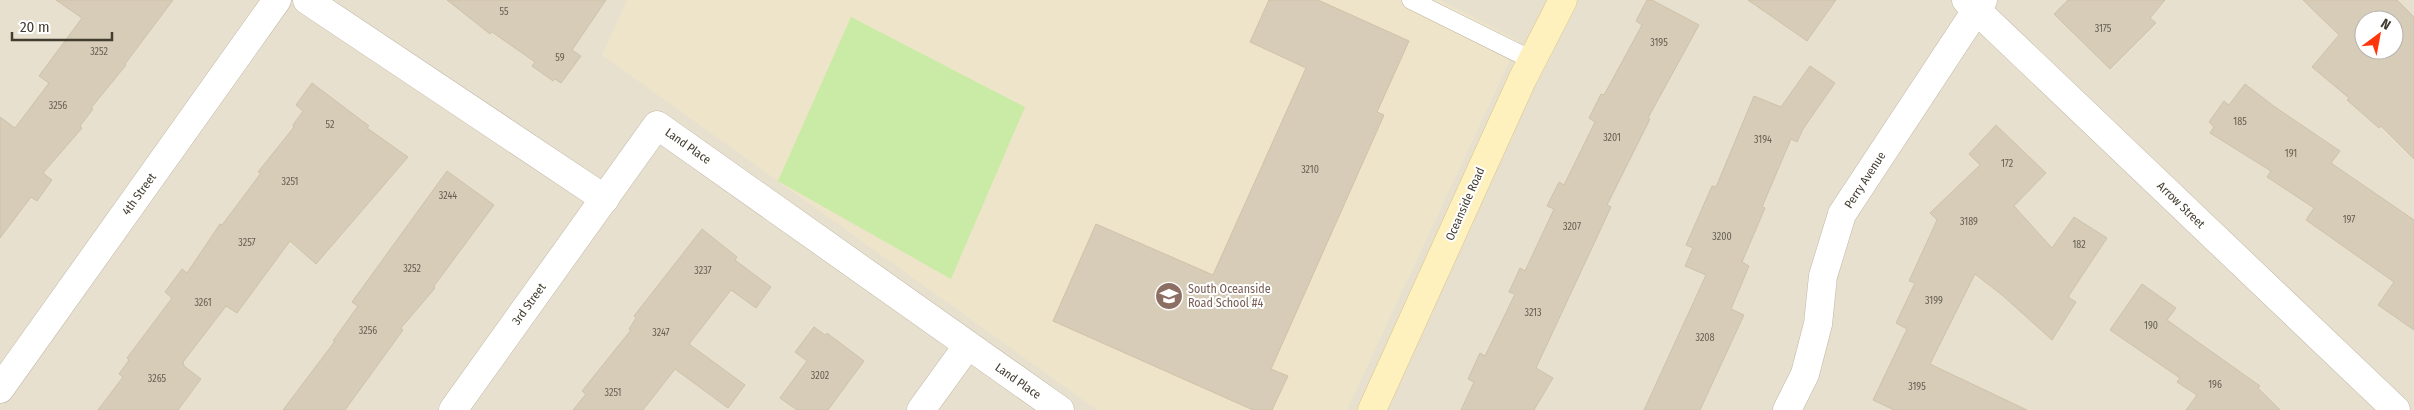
<svg xmlns="http://www.w3.org/2000/svg" width="2414" height="410" viewBox="0 0 2414 410" font-family="'Fira Sans Condensed',sans-serif">
<rect width="100%" height="100%" fill="#f2ede1"/>
<path fill="#e7e0ce" fill-rule="evenodd" d="M0,0H2414V410H0ZM2364,20H2394V50H2364Z"/>
<path fill="#ede4c9" d="M627,0H1440L1519,41L1347,410H1097L602,55Z"/>
<path fill="#c9eba5" d="M851,17L1025,107L951,279L778,181Z"/>
<g fill="#d7ccb8" stroke="#d0c1a8" fill-rule="evenodd">
<path d="M56,0H173L125,64L126,65L91,108L93,109L80,126L82,128L43,173L52,180L37,201L31,197L0,238V117L15,128L49,83L39,76L82,18Z"/>
<path d="M447,0H606L572,50L581,56L561,83L555,79L553,81L532,66L535,62L492,32L490,34Z"/>
<path d="M1269,0H1318L1409,41L1377,112L1384,115L1271,369L1288,376L1272,410H1253L1053,321L1096,224L1213,275L1306,68L1250,42Z"/>
<path d="M1647,0H1652L1699,25L1648,118L1650,119L1607,205L1611,207L1536,368L1553,378L1534,410H1461L1474,382L1468,379L1480,353L1485,356L1515,294L1509,292L1520,268L1525,271L1554,209L1547,206L1559,182L1564,185L1595,122L1589,118L1601,94L1604,95L1642,25L1636,21Z"/>
<path d="M1748,0H1836L1807,41Z"/>
<path d="M2068,0H2165L2150,18L2156,23L2110,69L2054,14Z"/>
<path d="M2303,0H2397L2414,17V159L2381,126L2379,128L2347,100L2349,98L2312,67L2339,35ZM2364,20H2394V50H2364Z"/>
<path d="M1810,66L1835,83L1803,129L1797,142L1791,139L1762,207L1765,208L1742,262L1749,266L1731,309L1744,315L1700,410H1644L1706,275L1685,266L1693,248L1686,245L1712,186L1716,187L1754,96L1781,107Z"/>
<path d="M312,83L369,126L367,128L408,157L316,264L290,241L237,313L226,306L183,362L184,366L201,379L178,410H98L123,377L119,374L129,360L127,358L172,298L165,292L182,269L187,273L220,224L222,225L261,173L258,172L294,127L293,125L303,111L296,105Z"/>
<path d="M2245,84L2275,107L2340,151L2331,163L2414,220V330L2378,305L2394,282L2306,220L2314,208L2267,177L2271,171L2210,133L2214,127L2209,122L2224,101L2229,105Z"/>
<path d="M1996,125L2046,173L2014,206L2052,248L2074,217L2107,238L2068,297L2076,302L2052,340L2002,295L1975,274L1930,364L2027,410H1894L1873,400L1907,329L1896,323L1915,283L1909,281L1937,220L1930,213L1980,165L1969,154Z"/>
<path d="M447,171L494,205L434,286L435,288L401,328L403,330L345,410H283L335,341H333L358,306L352,302Z"/>
<path d="M702,229L737,257L735,260L771,287L756,308L731,290L689,344L745,385L728,408L675,369L643,410H573L586,394L582,391L631,330L629,329L636,318L634,316Z"/>
<path d="M2142,284L2176,308L2167,320L2260,386L2258,388L2280,410H2186L2197,395L2177,382L2180,378L2110,330Z"/>
<path d="M814,327L825,335L827,333L864,361L828,410H797L780,398L807,361L795,352Z"/>
</g>
<g fill="none" stroke-linecap="round" stroke-linejoin="round">
<g stroke="#c0b8a6" stroke-width="19">
<path id="lane" d="M1411,0L1532,60"/>
</g>
<g stroke="#c0b8a6" stroke-width="29">
<g id="street">
<path d="M307,0L605,199"/>
<path d="M1966,0L2396,410"/>
<path d="M0,389L277,0"/>
<path d="M453,410L657,125L1060,410"/>
<path d="M921,410L968,345"/>
<path d="M1787,410L1805,374L1818,324L1823,276L1842,214L1983,0"/>
</g>
</g>
<g stroke="#d6c58c" stroke-width="29">
<path id="secondary" d="M1372,410L1522,80L1563,0"/>
</g>
<use href="#lane" stroke="#fff" stroke-width="18"/>
<use href="#street" stroke="#fff" stroke-width="28"/>
<use href="#secondary" stroke="#fff1be" stroke-width="28"/>
</g>
<defs>
<g id="school-disc" transform="scale(1.4375)"><circle r="9.5" fill="#8d6e63" stroke="#fff"/><path d="M0-5L7-2L0 1L-7-2ZM-4 1L0 2.5L4 1V4Q0 6-4 4Z" fill="#fff"/></g>
</defs>
<g fill-rule="evenodd">
<use href="#school-disc" x="1169" y="296"/>
</g>
<g text-anchor="middle" dominant-baseline="central" stroke-width="4" stroke-linejoin="round" paint-order="stroke">
<g font-size="10" fill="#686153">
<text x="504" y="12">55</text>
<text x="2103" y="29">3175</text>
<text x="1659" y="43">3195</text>
<text x="99" y="52">3252</text>
<text x="560" y="58">59</text>
<text x="58" y="106">3256</text>
<text x="2240" y="122">185</text>
<text x="330" y="125">52</text>
<text x="1612" y="138">3201</text>
<text x="1763" y="140">3194</text>
<text x="2291" y="154">191</text>
<text x="2007" y="164">172</text>
<text x="1310" y="170">3210</text>
<text x="290" y="182">3251</text>
<text x="448" y="196">3244</text>
<text x="2349" y="220">197</text>
<text x="1969" y="222">3189</text>
<text x="1572" y="227">3207</text>
<text x="1722" y="237">3200</text>
<text x="247" y="243">3257</text>
<text x="2079" y="245">182</text>
<text x="412" y="269">3252</text>
<text x="703" y="271">3237</text>
<text x="1934" y="301">3199</text>
<text x="203" y="303">3261</text>
<text x="1533" y="313">3213</text>
<text x="2151" y="326">190</text>
<text x="368" y="331">3256</text>
<text x="661" y="333">3247</text>
<text x="1705" y="338">3208</text>
<text x="820" y="376">3202</text>
<text x="157" y="379">3265</text>
<text x="2215" y="385">196</text>
<text x="1917" y="387">3195</text>
<text x="613" y="393">3251</text>
</g>
<g font-size="12" fill="#433d31" stroke="#fff">
<text transform="translate(688 146) rotate(35)">Land Place</text>
<text transform="translate(1865 180) rotate(-57)">Perry Avenue</text>
<text transform="translate(139 194) rotate(-54)">4th Street</text>
<text transform="translate(1465 204) rotate(-66)">Oceanside Road</text>
<text transform="translate(2181 205) rotate(44)">Arrow Street</text>
<text transform="translate(529 304) rotate(-54)">3rd Street</text>
<text transform="translate(1018 381) rotate(35)">Land Place</text>
</g>
<g font-size="12" fill="#785e54" stroke="#fff" text-anchor="start">
<text x="1188" y="289">South Oceanside<tspan x="1188" dy="14">Road School #4</tspan></text>
</g>
</g>
<g transform="translate(2379 35) rotate(32)"><circle r="24" fill="#ffffff" stroke="#b4b1ad"/>
<path d="M0-4L9 19L0 12L-9 19Z" fill="#ff360b"/>
<text y="-8" font-size="14" font-weight="bold" text-anchor="middle" fill="#433d31">N</text>
</g>
<path d="M12 32v8h100v-8" fill="none" stroke="#433d31" stroke-width="2.5"/>
<text x="20" y="32" font-size="15" fill="#433d31" stroke="#ffffff" stroke-width="4" paint-order="stroke">20 m</text>
</svg>
